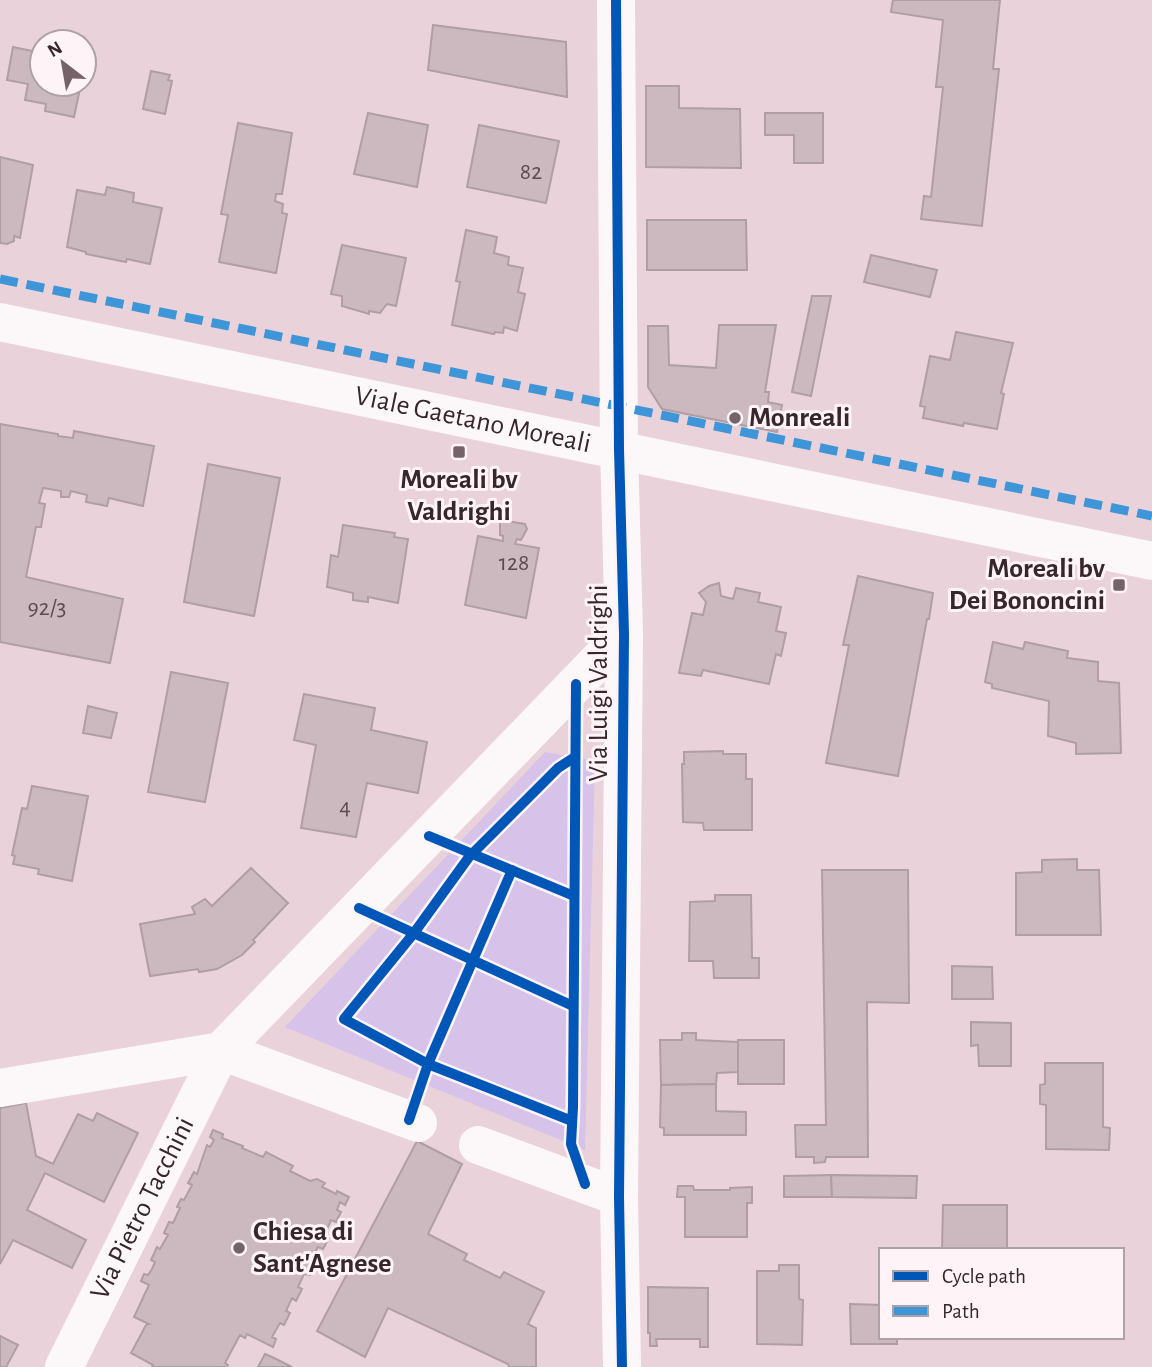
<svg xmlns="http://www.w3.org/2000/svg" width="1152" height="1367" viewBox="0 0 1152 1367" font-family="'Alegreya Sans',sans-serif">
<rect width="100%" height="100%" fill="#ead2da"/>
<path fill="#d7c2e9" d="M545,752L595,761L585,1150L285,1027Z"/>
<g fill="#ccb9bf" stroke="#b09ea4" stroke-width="2">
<path d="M893,0H1000L993,69H999L982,226L921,219L924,196L931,197L943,87H936L943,20L891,12Z"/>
<path d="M433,25L566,42L567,97L428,70Z"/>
<path d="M13,47L42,53V84H81L74,117L45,111L46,104L25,100L28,84L7,80Z"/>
<path d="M151,71L170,75L168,80L172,81L165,114L143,109Z"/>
<path d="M646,86H679V108L740,109L741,168L646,167Z"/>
<path d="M368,113L428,125L417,187L354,174Z"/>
<path d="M765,113H823V163H794V135H765Z"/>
<path d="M238,123L292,133L282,194H276L275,201L283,204L282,213L287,214L276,273L219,262L228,215L221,214Z"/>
<path d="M479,125L559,141L546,203L467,187Z"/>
<path d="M0,157L33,165L20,238L14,236V241L7,244L0,243Z"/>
<path d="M107,187L134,193L133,202L162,208L150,264L127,259L126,262L86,254V252L67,247L77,190L105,195Z"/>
<path d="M647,220H746L747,270H647Z"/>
<path d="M466,230L497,237L494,253L509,257L508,265L523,268L518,292L525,294L517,331L504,327L503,333L495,332L494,334L452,325L460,282L456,281Z"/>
<path d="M342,245L406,258L396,306L387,304L380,313L369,311V314L342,306V296L331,294Z"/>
<path d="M871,255L937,270L930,297L864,282Z"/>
<path d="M812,296H831L811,396L792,392Z"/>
<path d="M719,325H776L765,392H769L768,402L782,405L777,432L662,409L648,387V326H668L669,365L716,368Z"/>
<path d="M956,332L1013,343L1001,393L1004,394L997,429L964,423L963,426L923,418L925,407L920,406L930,356L950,360Z"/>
<path d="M0,424L58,434V436L73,438L74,431L154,446L143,506L109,498L107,506L86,502L87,495L71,491L69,497H61V491L43,488L39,503L45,504L41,527H36L26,577L123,599L110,663L0,642Z"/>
<path d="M208,464L280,478L254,616L184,602Z"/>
<path d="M500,520L525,524L527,529L521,540L517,539L515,544L539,548L526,618L465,605L478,536L503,541V536L500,535Z"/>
<path d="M343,525L395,533L394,537L408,539L398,603L368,597V602L353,600V593L327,587L331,555L338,557Z"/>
<path d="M858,576L933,593L929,619H927L898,776L826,763L849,645H843Z"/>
<path d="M719,583L721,596L733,599L736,588L760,593L758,602L781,607L776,631L786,633L781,656L776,654L769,684L703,670L701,676L679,673L692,613L703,615L706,602L699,593L709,586Z"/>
<path d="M993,642L1023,649L1025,642L1068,651L1067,658L1098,662V681L1119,683L1121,753L1076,754V743L1048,736L1049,701L992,688V684L985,682Z"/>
<path d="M171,672L228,683L205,802L148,792Z"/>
<path d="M304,694L375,708L371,730L427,742L418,793L367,783L356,837L301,828L316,745L294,740Z"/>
<path d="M88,706L117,713L111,738L83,733Z"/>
<path d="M723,751V754H746V779H752V830H704L703,823L683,822L682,764H684V752Z"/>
<path d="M32,786L88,796L72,881L38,874L39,869L13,864L15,856L12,855L22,808L27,809Z"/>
<path d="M1077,859V870H1099L1101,935H1016V873L1042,872V860Z"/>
<path d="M251,868L288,903L253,940L255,942L242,955L217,969L199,972L198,969L150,976L140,924L195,914L192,907L205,899L212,906Z"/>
<path d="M822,870H908L909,1003L867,1002L868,1157H826L825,1162L814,1163V1157H796L795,1125H826Z"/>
<path d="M715,895H751L752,958H759V978H714L713,961H689L690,902L715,901Z"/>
<path d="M952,966L992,967L993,999H952Z"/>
<path d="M971,1022L1011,1023V1066H979L978,1045L971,1046Z"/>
<path d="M682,1033H696V1040L738,1042V1072L717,1073L716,1084L661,1085L660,1040H682Z"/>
<rect x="738" y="1040" width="46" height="44"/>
<path d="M1045,1063H1103V1127L1110,1128L1109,1150L1046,1149V1105L1040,1104V1085L1045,1084Z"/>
<path d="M716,1084V1111L746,1112V1135H664V1128L660,1127L661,1085Z"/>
<path d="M26,1103L36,1156L53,1164L78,1114L93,1121L97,1113L138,1133L104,1202L45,1173L27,1210L86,1240L72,1268L13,1240L0,1264V1108Z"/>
<path d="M213,1130L223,1134L222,1138L243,1146L242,1148L263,1157L266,1152L293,1166L290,1171L310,1181L317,1179L325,1183L322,1187L336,1194L337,1191L349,1197L345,1205L340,1202L337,1210L341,1212L336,1222L331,1220L324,1236L329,1238L323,1249L318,1247L309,1263L314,1266L310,1275L304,1274L298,1287L302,1289L296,1301L292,1298L286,1311L290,1313L284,1325L280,1323L272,1337L276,1339L273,1347L247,1334L245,1338L240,1335L225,1363L228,1365L227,1367H152L153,1365L131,1353L146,1325L149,1324L134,1317L149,1285L141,1281L144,1274L148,1275L152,1269L155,1262L151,1260L157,1247L160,1249L168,1235L164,1233L169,1222L173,1223L180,1208L177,1207L181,1199L184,1200L192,1185L188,1183L194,1172L197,1174L207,1145L210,1147L214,1140L210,1137Z"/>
<path d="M417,1141L462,1164L428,1234L467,1254L464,1260L500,1278L504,1272L544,1292L528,1324L536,1328V1367H509L508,1364L388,1308L365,1357L317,1331Z"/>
<path d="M831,1175L832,1197H784V1176Z"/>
<path d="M831,1175L917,1176L916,1198L832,1197Z"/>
<path d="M678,1186H693L694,1190H730V1188L752,1187V1203H747V1237H685V1197H677Z"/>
<path d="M943,1205H1007V1250H942Z"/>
<path d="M779,1265H799V1299L803,1300L802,1345L757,1344V1271H779Z"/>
<path d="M648,1287L708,1288V1347H700V1339H656L657,1346H650V1333H648Z"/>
<path d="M850,1304L881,1305V1337H897V1344H851Z"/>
<path d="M0,1336L18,1345L6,1367H0Z"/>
<path d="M265,1354L272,1357L292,1367H258Z"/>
</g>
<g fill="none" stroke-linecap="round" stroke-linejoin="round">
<g stroke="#fcf8f9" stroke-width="38">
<path d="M616,0L619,449L624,634L619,1197L622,1367"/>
<path id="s1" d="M0,322L1152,561"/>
<path d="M0,1088L221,1051"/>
<path d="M418,1123L221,1051L624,634"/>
<path d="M478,1145L619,1197"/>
<path id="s2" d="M64,1367L221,1051"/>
</g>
<path stroke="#3e95d7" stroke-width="9" stroke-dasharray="18 9" stroke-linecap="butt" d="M0,279L1152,516"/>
<g stroke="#fef4f7" stroke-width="15">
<g id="cycleway">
<path d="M616,0L619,449L624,634L619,1197L622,1367"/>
<path d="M576,684L573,1107L571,1144L585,1184"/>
<path d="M429,836L574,896"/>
<path d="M359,908L573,1006"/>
<path d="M409,1120L428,1064L512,870"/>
<path d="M572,1121L428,1064L344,1019L414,933L469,857L558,768L575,757"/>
</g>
</g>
<use href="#cycleway" stroke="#0057b8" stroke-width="10"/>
</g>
<g fill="#766269" stroke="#fef4f7" stroke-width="2.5">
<circle cx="735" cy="418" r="7"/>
<rect x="452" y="445" width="14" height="14" rx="3.5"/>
<rect x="1112" y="578" width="14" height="14" rx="3.5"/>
<circle cx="239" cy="1248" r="7"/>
</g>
<g text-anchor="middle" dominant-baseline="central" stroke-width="6" stroke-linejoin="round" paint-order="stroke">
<g font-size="24" fill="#5c4b51">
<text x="531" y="172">82</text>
<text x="514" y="563">128</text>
<text x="47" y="608">92/3</text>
<text x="345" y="807">4</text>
</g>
<g font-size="28" font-weight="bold" fill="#37262c" stroke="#fef4f7" text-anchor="start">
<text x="749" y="418">Monreali</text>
<text x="459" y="480" text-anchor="middle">Moreali bv<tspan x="459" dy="32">Valdrighi</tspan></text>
<text x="1105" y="569" text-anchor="end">Moreali bv<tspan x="1105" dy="32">Dei Bononcini</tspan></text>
<text x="253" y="1232">Chiesa di<tspan x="253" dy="32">Sant'Agnese</tspan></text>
</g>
<g font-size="28" fill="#37262c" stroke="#fef4f7">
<text stroke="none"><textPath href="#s1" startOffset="483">Viale Gaetano Moreali</textPath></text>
<text transform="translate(599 683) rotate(-90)">Via Luigi Valdrighi</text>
<text stroke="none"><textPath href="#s2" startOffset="177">Via Pietro Tacchini</textPath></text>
</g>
</g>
<rect x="879" y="1248" width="245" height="91" fill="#fef4f7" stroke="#aea2a6" stroke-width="2"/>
<rect x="893" y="1271" width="35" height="10" fill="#0057b8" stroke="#aea2a6" stroke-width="2"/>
<text x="942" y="1283" font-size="21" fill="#37262c">Cycle path</text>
<rect x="893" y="1306" width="35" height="10" fill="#3e95d7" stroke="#aea2a6" stroke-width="2"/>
<text x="942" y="1318" font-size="21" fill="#37262c">Path</text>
<g transform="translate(63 63) rotate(329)"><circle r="33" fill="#fef4f7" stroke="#aea2a6" stroke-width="2"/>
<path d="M0-5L12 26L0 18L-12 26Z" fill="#766269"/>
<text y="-10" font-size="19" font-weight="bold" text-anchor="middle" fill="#37262c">N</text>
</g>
</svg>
